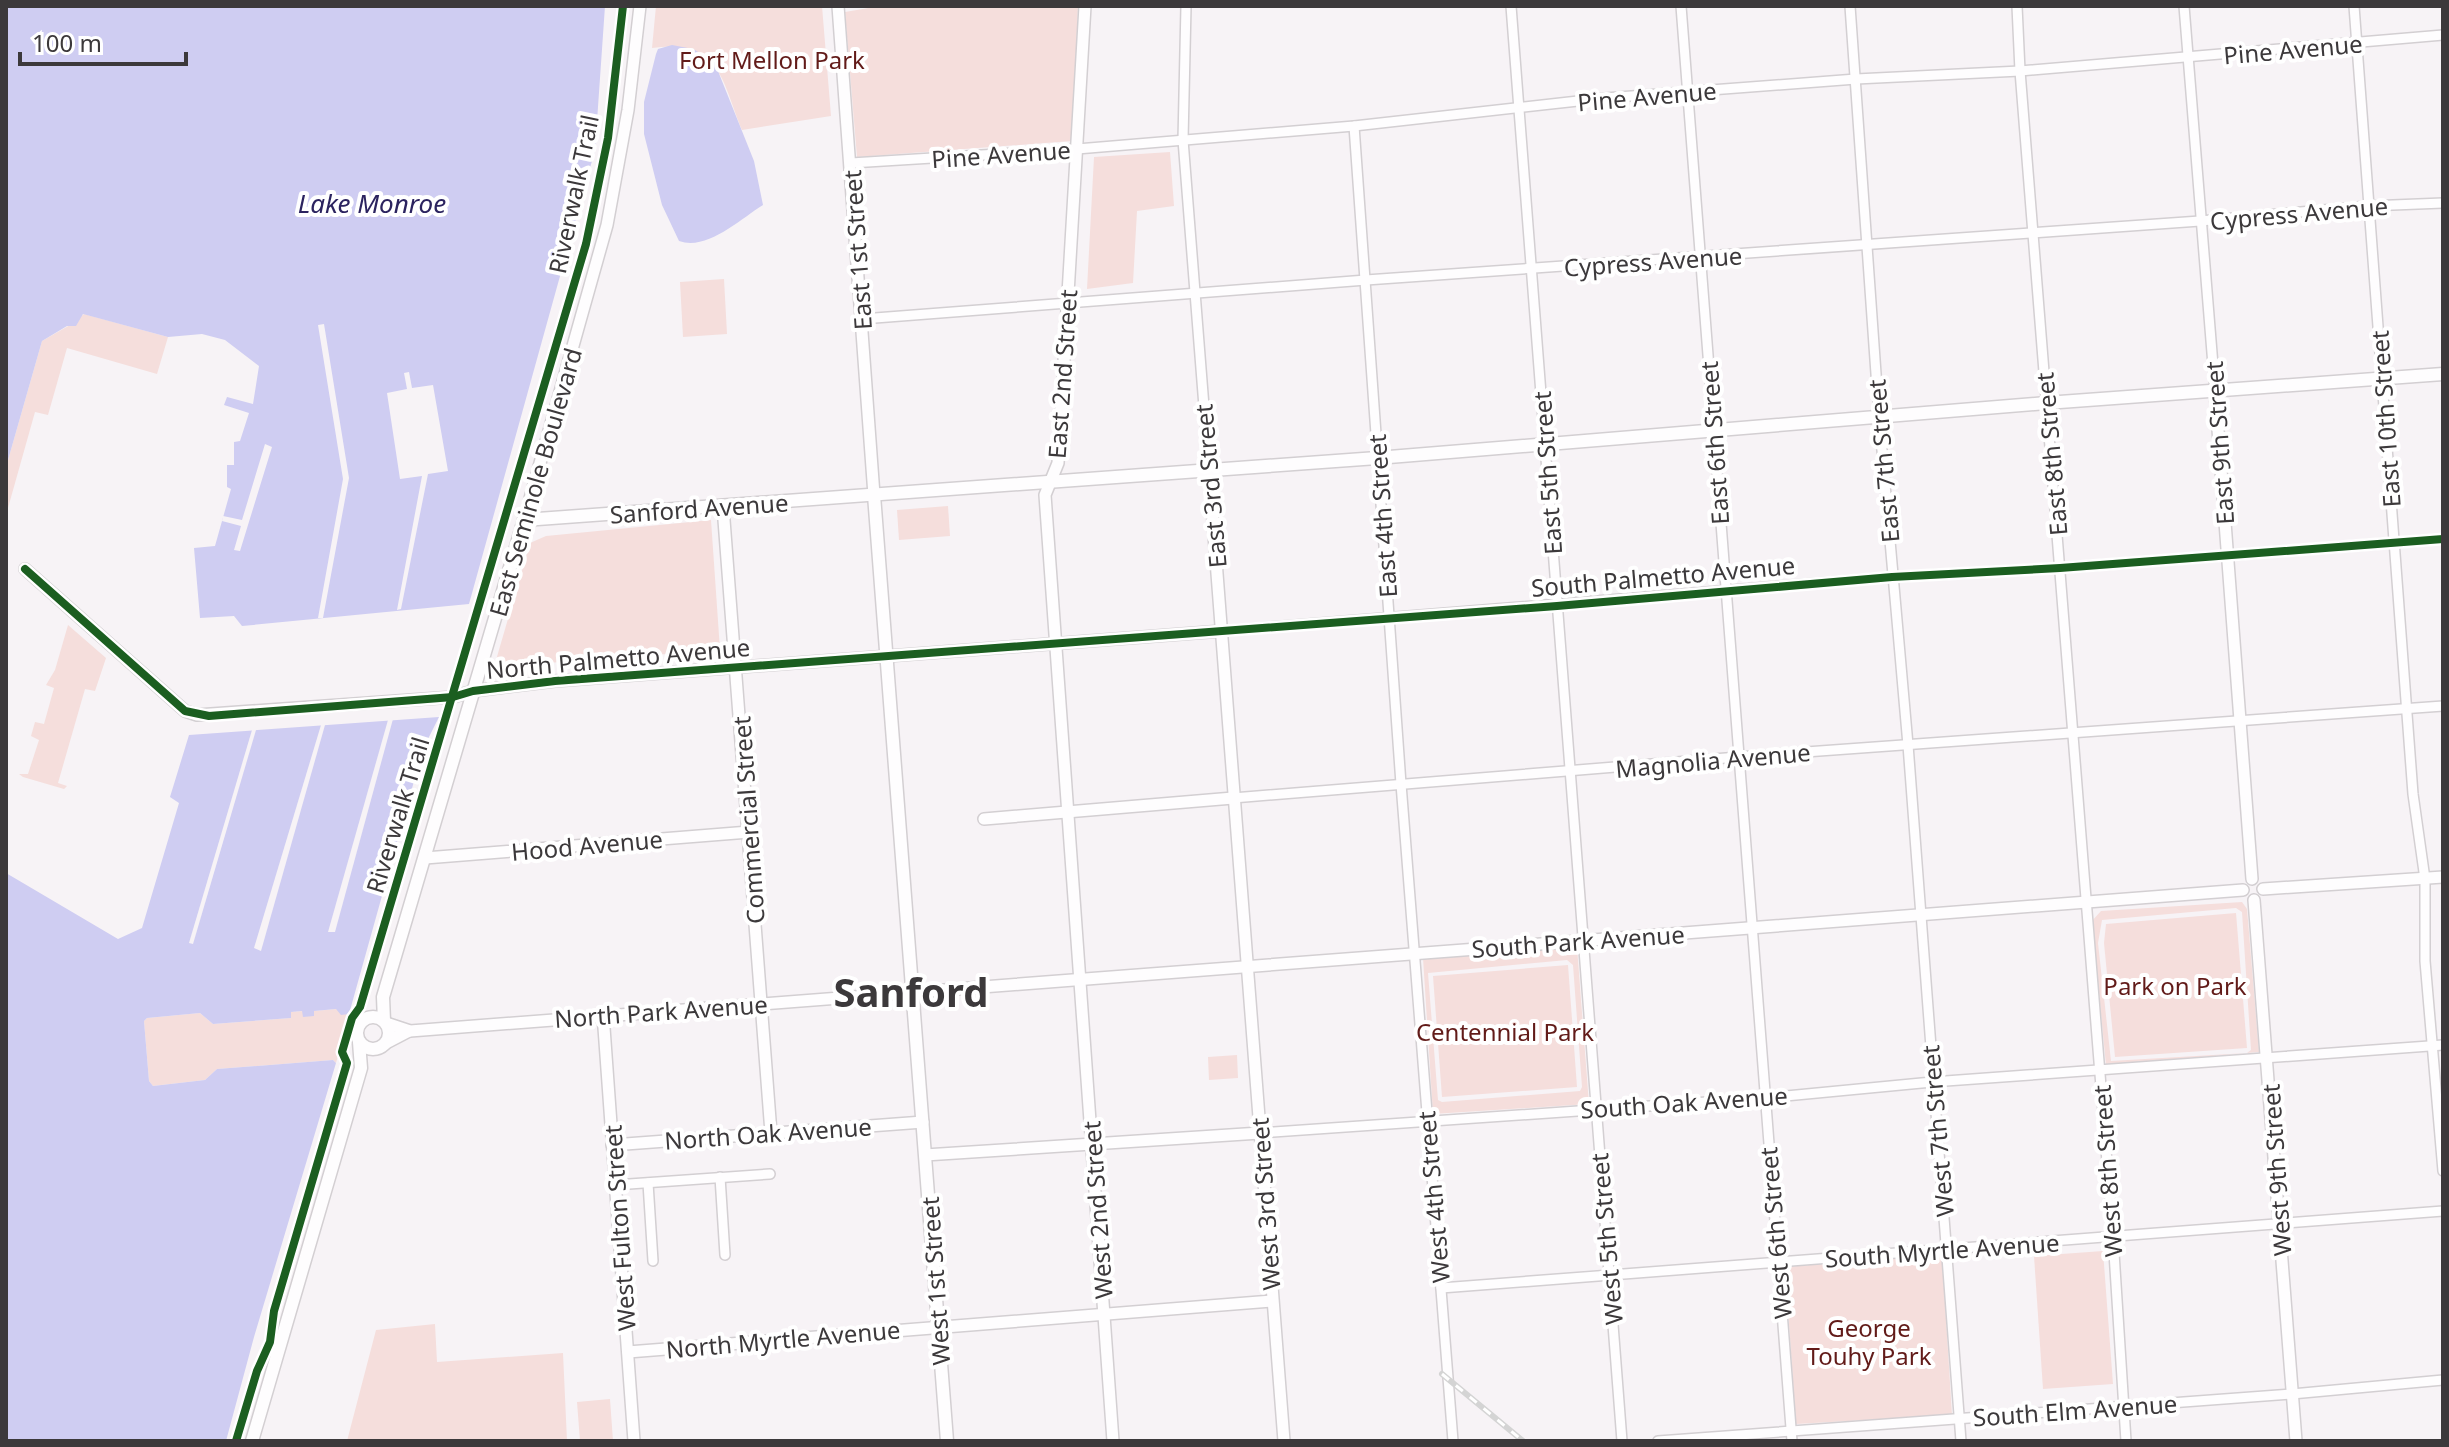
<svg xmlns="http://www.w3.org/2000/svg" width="2449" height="1447" viewBox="0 0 2449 1447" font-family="'Noto Sans',sans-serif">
<rect width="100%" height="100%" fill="#f7f3f6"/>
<g fill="#f5dedc" fill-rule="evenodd">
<path d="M656,6H822L831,116L742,130C721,78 720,39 652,48Z"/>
<path d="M880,6H1078L1072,141L857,157L845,12Z"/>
<path d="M1170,152L1174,206L1137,211L1133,283L1087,289L1094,157Z"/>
<path d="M724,279L727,334L683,337L680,282Z"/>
<path d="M84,314L168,337L157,374L67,348L48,415L35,412L6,515V467L42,341L70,325Z"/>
<path d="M948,506L950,536L899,540L897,510Z"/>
<path d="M711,520L720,650L494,667L530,543L546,536Z"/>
<path d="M68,625L106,658L95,691L85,689L58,783L67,786L64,789L23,777L19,774H28L39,740L31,736L35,722L44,724L54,688L46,685L55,670Z"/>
<path d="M2242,902L2247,909L2259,1052L2106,1065L2092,921L2101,911ZM2236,908L2242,912L2251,1050L2247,1053L2111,1061L2098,943L2102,920Z"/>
<path d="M2236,913L2247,1048L2115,1057L2104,943L2106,924Z"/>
<path d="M1577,947L1589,1104L1433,1114L1423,958ZM1567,960L1573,965L1582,1087L1580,1091L1442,1102L1438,1100L1428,973Z"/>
<path d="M1568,965L1577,1087L1442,1097L1433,976Z"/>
<path d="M336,1009L349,1014L351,1011L336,1063L333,1060L217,1069L205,1080L153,1086L149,1081L144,1021L147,1018L200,1013L213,1024L291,1018L290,1012L303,1011V1017L314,1011Z"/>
<path d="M1237,1055L1238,1078L1209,1080L1208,1057Z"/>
<path d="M2103,1251L2113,1384L2043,1389L2034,1256Z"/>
<path d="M1942,1255L1952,1415L1796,1424L1785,1267Z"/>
<path d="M435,1324L437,1362L563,1353L567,1441H347L376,1330Z"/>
<path d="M610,1399L613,1441H580L577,1402Z"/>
</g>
<g fill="#cfcdf2">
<path d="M6,6H605L595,150L469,604L242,626L234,616L200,618L194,548L215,546L231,489L227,487V465H234V442L240,441L249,413L224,405L227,397L253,404L259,366L225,340L202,334L168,337L83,314L76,326H67L42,341L6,467Z"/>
<path d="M672,45L693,49L714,61L754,161L763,205C739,220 707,251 679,241L662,205L644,134V102L656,54L658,49Z"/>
<path d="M439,717L423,749L349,1014L341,1015L336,1009L314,1011V1016L303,1017L302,1011L291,1012V1018L213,1024L200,1013L147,1018L144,1021L149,1081L153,1086L205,1080L217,1069L333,1060L336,1063L254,1337L226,1441H6V873L118,939L142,928L179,803L170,797L189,735Z"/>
</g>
<g fill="#f7f3f6">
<path d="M324,324L349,478L323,618H318L343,479L318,325Z"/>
<path d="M409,372L412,388L433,385L448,471L428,474L401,609L397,610L422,476L400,479L387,393L407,389L404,373Z"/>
<path d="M265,444L272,447L240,551L234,550L241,526L222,521L223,516L242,520Z"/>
<path d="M393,719L335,932H328L388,720Z"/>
<path d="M321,725H325L261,951L254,948Z"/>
<path d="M252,730H256L193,944L189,943Z"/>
</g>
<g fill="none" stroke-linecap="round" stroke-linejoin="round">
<g stroke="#d3cfd2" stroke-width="12">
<g id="minor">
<path d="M1186,6L1183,140L1209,470"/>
<path d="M1511,6L1622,1441"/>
<path d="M1681,6L1792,1441"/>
<path d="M1850,6L1879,416L1908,745L1961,1441"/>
<path d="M2017,6L2020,71L2113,1237L2126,1441"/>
<path d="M2184,6L2215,390"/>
<path d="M2354,6L2413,794L2425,879V961L2443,1171"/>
<path d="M1354,126L1401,784L1453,1441"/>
<path d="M851,163L1077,149L1354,126L1605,98L1856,79L2020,71L2443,35"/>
<path d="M862,319L1366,280L2200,221L2368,206L2443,203"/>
<path d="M1222,631L1892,577L2060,568L2443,539"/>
<path d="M1233,798L1738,757L2443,706"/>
<path d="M1260,1133L1764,1098L1932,1082L2443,1045"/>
<path d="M720,1177L725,1255"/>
<path d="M648,1183L653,1261"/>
<path d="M615,1185L770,1174"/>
<path d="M1441,1288L2443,1211"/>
<path d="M1658,1441L2292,1394L2443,1380"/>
</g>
</g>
<g stroke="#d3cfd2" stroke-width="14">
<g id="tertiary">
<path d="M838,6L874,495"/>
<path d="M1085,6L1058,463L1045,495L1113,1441"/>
<path d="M2215,390L2252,879"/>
<path d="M1209,470L1284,1441"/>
<path d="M723,507L771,1133"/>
<path d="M524,520L607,225L628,110L640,6"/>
<path d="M25,569L185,711L197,715L453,697L473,691L555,681L1222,631"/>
<path d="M984,819L1233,798"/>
<path d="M425,858L749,832"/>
<path d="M2263,889L2443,877"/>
<path d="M2254,900L2296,1441"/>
<path d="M603,1014L634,1441"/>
<path d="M386,1023L410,1031L2243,890"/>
<path d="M386,1043L409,1031"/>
<path d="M612,1145L923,1122"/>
<path d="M925,1155L1260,1133"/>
<path d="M628,1352L1272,1301"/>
</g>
</g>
<g stroke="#d3cfd2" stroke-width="15">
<g id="secondary">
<path d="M874,495L947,1441"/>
<circle cx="373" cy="1033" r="16"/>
<path d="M384,1021L383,997L524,520L1377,458L2046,403L2443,374"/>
<path d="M252,1441L361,1068L359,1042"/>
</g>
</g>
<use href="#minor" stroke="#fefdfe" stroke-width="9"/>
<use href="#tertiary" stroke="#fefdfe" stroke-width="11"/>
<use href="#secondary" stroke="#fefdfe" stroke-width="12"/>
<g stroke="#d4d4d4" stroke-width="6">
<path id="rail" d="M1442,1374L1523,1441"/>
</g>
<use href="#rail" stroke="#fff" stroke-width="3" stroke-dasharray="9" stroke-linecap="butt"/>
<g stroke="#fff" stroke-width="13">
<g id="cycleway">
<path d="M25,569L185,711L209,716L453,697L473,691L555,681L1557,606L1892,577L2060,568L2443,539"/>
<path d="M236,1441L257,1371L270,1342L274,1311L347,1063L342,1052L352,1018L360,1007L586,244L608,138L623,6"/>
</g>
</g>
<use href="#cycleway" stroke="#1b5e20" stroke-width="8"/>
</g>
<g text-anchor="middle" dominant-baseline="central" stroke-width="8" stroke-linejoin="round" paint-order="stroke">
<g font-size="24" fill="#3c393b" stroke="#fff">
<text transform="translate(2293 49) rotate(-5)">Pine Avenue</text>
<text transform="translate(1647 96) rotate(-5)">Pine Avenue</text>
<text transform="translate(1001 154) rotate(-4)">Pine Avenue</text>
<text transform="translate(573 194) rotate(-78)">Riverwalk Trail</text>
<text transform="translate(2299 213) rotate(-5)">Cypress Avenue</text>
<text transform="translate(857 250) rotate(-94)">East 1st Street</text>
<text transform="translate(1653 261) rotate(-4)">Cypress Avenue</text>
<text transform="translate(1062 374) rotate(-86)">East 2nd Street</text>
<text transform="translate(2385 419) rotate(-94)">East 10th Street</text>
<text transform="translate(1714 443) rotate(-94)">East 6th Street</text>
<text transform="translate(2219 443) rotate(-94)">East 9th Street</text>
<text transform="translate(2051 454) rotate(-95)">East 8th Street</text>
<text transform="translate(1883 461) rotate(-95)">East 7th Street</text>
<text transform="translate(1547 473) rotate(-94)">East 5th Street</text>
<text transform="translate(535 482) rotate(-74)">East Seminole Boulevard</text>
<text transform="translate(1210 486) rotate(-95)">East 3rd Street</text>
<text transform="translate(699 508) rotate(-4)">Sanford Avenue</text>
<text transform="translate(1382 516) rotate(-94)">East 4th Street</text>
<text transform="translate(1663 576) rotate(-5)">South Palmetto Avenue</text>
<text transform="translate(618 658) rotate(-5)">North Palmetto Avenue</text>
<text transform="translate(1713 760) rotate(-5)">Magnolia Avenue</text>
<text transform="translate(397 815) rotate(-73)">Riverwalk Trail</text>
<text transform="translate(748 820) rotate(-94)">Commercial Street</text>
<text transform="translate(587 845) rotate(-5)">Hood Avenue</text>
<text transform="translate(1578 941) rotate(-4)">South Park Avenue</text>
<text transform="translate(661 1011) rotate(-4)">North Park Avenue</text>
<text transform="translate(1684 1102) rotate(-4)">South Oak Avenue</text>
<text transform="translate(1937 1131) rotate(-95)">West 7th Street</text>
<text transform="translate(768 1133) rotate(-4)">North Oak Avenue</text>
<text transform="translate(2276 1170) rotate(-94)">West 9th Street</text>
<text transform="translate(2107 1171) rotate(-94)">West 8th Street</text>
<text transform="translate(1433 1197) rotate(-95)">West 4th Street</text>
<text transform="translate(1265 1204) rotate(-94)">West 3rd Street</text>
<text transform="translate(1097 1210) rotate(-94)">West 2nd Street</text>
<text transform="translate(619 1228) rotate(-94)">West Fulton Street</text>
<text transform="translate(1775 1233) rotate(-95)">West 6th Street</text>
<text transform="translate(1606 1239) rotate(-95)">West 5th Street</text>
<text transform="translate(1942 1250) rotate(-4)">South Myrtle Avenue</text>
<text transform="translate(935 1281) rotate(-94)">West 1st Street</text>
<text transform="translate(783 1339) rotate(-5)">North Myrtle Avenue</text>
<text transform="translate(2075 1410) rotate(-4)">South Elm Avenue</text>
</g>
<g font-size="24" fill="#621b19" stroke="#fff">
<text x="772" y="59">Fort Mellon Park</text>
<text x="2175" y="985">Park on Park</text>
<text x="1505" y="1031">Centennial Park</text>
<text x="1869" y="1327">George<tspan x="1869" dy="28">Touhy Park</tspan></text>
</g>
<g font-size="26" font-style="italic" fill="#2b235f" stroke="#fff">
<text x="372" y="203">Lake Monroe</text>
</g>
<g font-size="40" font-weight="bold" fill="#3c393b" stroke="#fff">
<text x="911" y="991">Sanford</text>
</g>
</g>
<rect width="2449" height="1447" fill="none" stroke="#3c393b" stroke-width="16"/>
<path d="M20 52v12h166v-12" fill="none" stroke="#3c393b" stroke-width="4"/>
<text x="32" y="52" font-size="24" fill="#3c393b" stroke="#ffffff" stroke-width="6" paint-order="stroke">100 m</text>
</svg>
